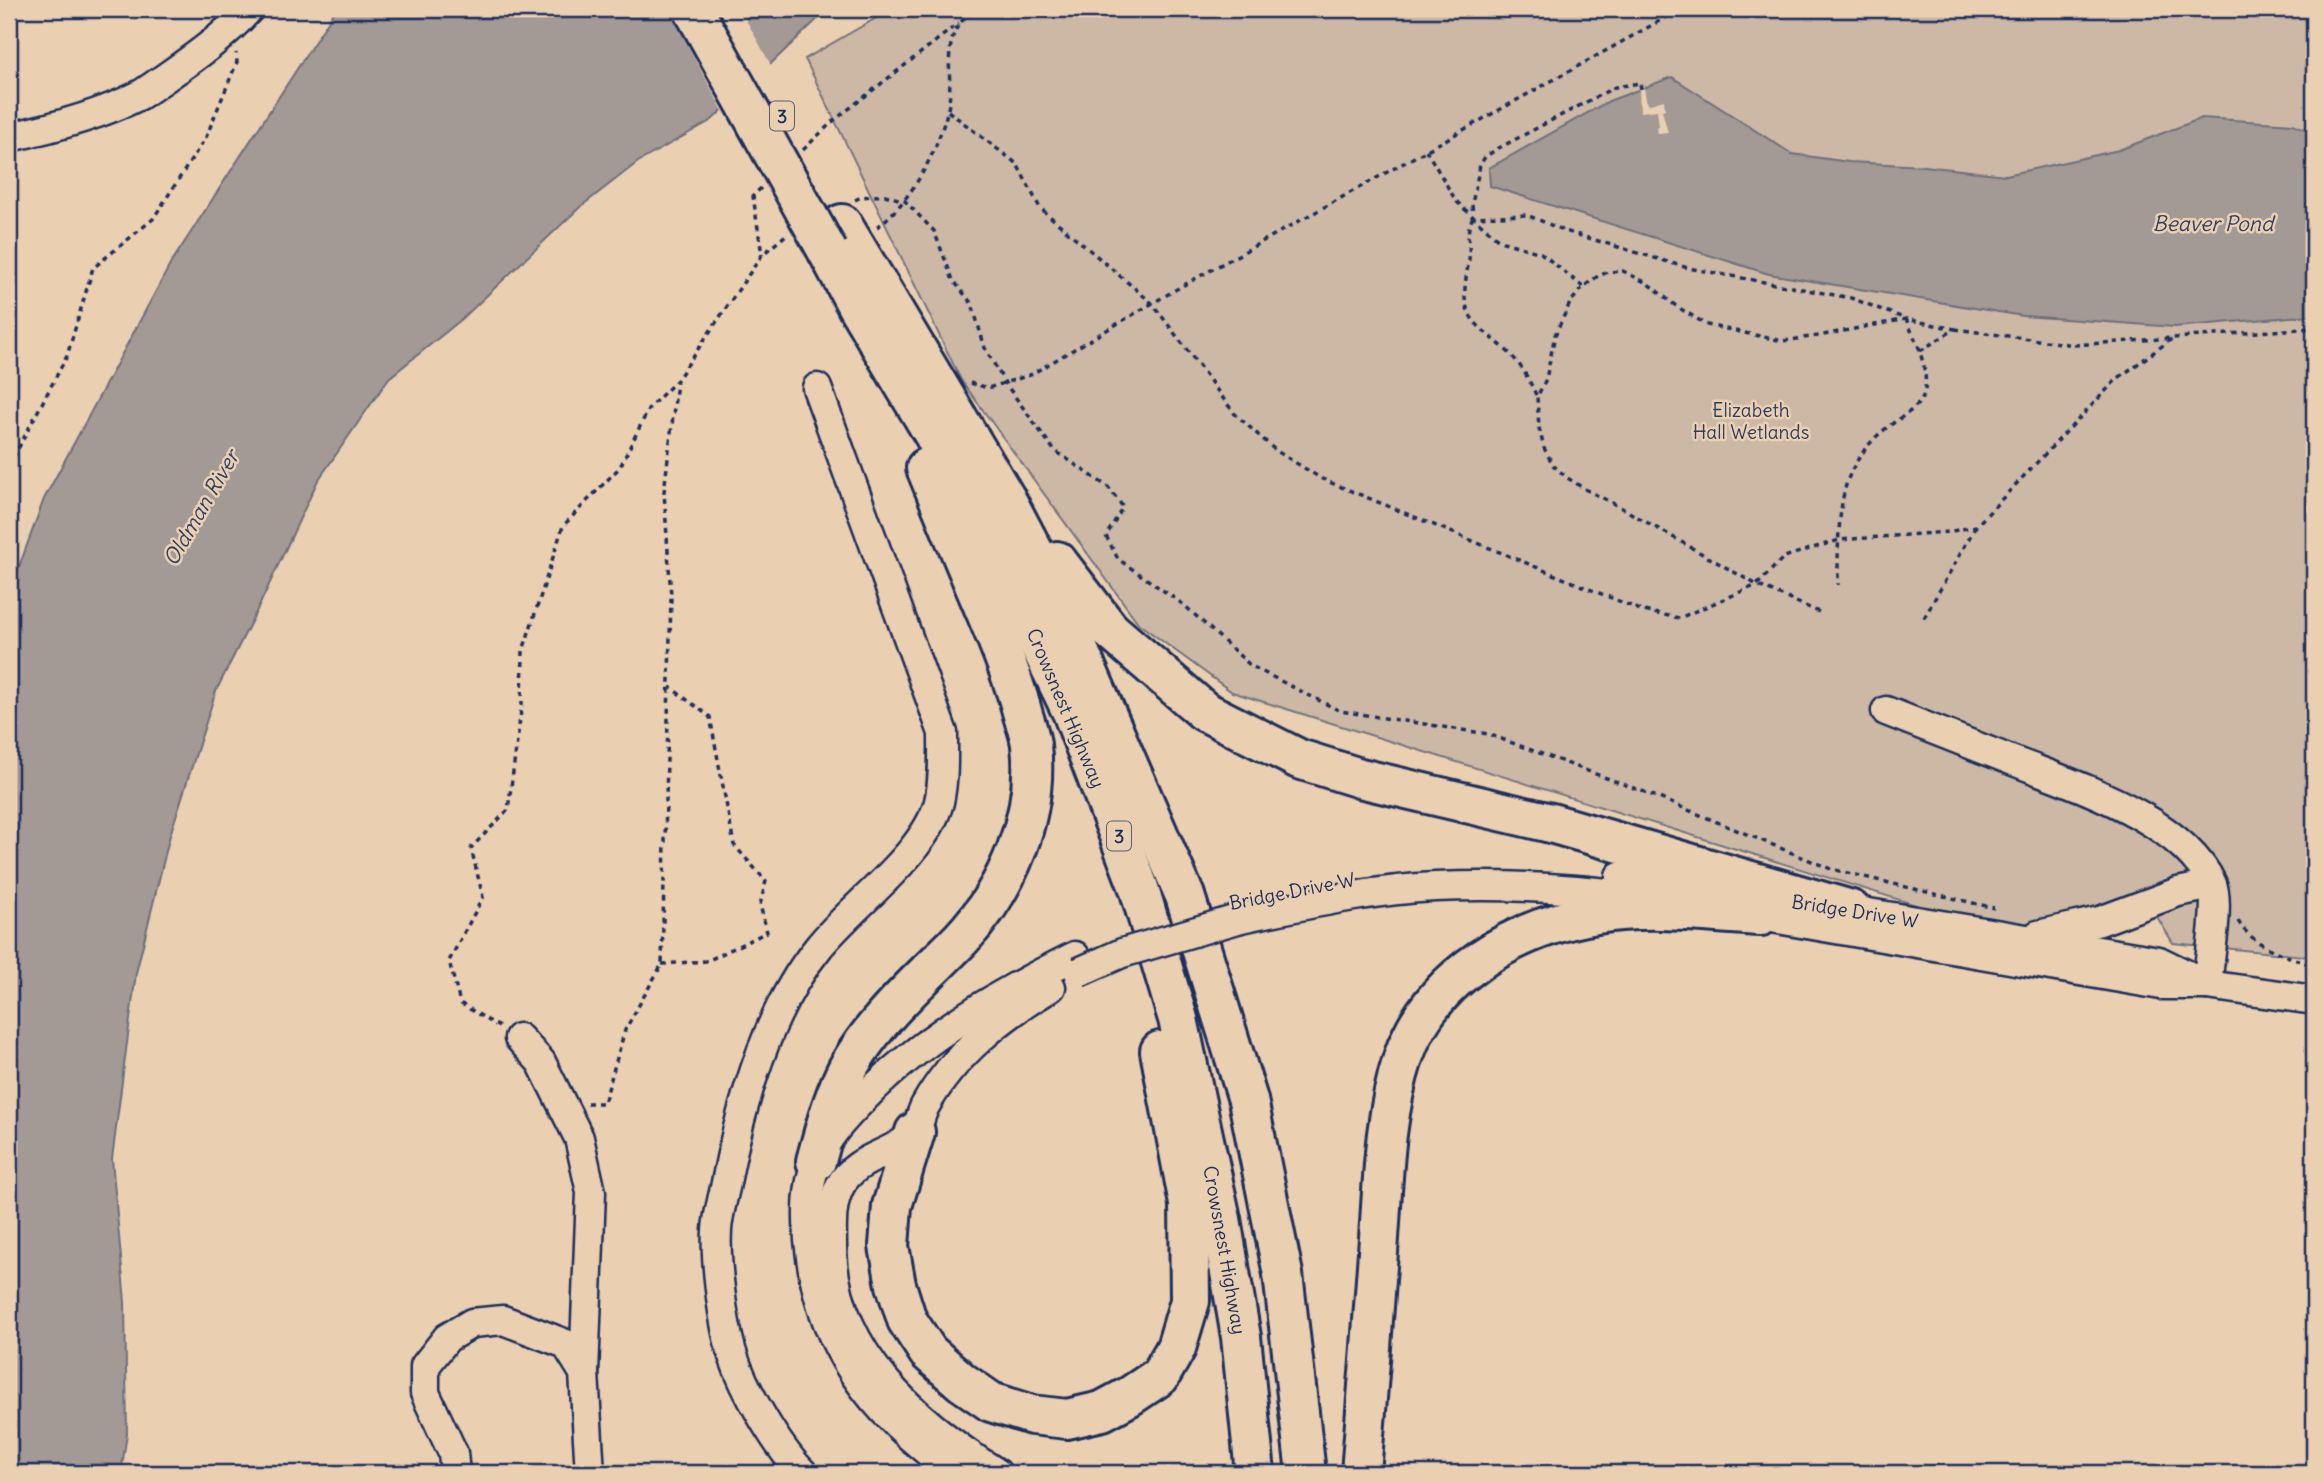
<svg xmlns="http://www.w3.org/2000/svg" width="2323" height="1482" viewBox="0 0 2323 1482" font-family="Delius,sans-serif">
<rect width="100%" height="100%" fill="#ead0b1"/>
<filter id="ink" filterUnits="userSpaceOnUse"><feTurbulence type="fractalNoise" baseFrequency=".0143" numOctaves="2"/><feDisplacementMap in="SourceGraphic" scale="14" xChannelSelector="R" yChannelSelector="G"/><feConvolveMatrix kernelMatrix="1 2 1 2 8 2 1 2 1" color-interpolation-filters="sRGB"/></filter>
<g filter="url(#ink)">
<path fill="#ccb8a5" stroke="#747482" stroke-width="2" d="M892,9H2314V957L2173,943L2145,897L2022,938L1232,692L1139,624L961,380L805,59Z"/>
<g fill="#a39995" stroke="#6d6f7f" stroke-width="2">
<path d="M336,9H828L712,120L638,162L579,208L462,319L389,378L317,482L260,604L216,691L170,835L136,973L112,1159L125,1302L127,1434L121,1473H9V594L44,499L171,263Z"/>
<path d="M1672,77L1792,154L1849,162L1924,166L2006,175L2119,150L2202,118L2293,124L2314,133V315L2175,327L2023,316L1769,274L1490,186L1489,168L1609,101Z"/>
</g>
<g fill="#ead0b1">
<path d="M668,9H740L772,67L724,113Z"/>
<path d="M1644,88L1647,105L1664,100L1665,109L1662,110L1668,133L1658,134L1657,127L1659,126L1657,110L1640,112L1639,89Z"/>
</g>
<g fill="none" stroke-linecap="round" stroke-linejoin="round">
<g stroke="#1b2f5e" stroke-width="33">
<g id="minor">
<path d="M9,137C52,128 98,116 138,96C147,91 156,84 165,78C195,57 225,36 249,9"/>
<path d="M1886,711C1929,728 1972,745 2016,762C2077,786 2182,819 2212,884C2220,902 2209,962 2207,985"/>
<path d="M1620,876L1740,893"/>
<path d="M1832,907L2159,961L2202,982"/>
<path d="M1743,913L2161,985H2207L2314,1000"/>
<path d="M1241,918C1305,905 1370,890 1435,887C1506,884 1578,888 1648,898"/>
<path d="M2038,935L2100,921L2178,892L2212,885"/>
<path d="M519,1038L541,1062L579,1138L591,1192L584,1373"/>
<path d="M455,1473L453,1453L425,1393V1366L447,1338L472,1323L503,1320L566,1344L584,1373L590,1473"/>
<path d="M803,1473C777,1447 745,1391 733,1356C723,1325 715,1262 717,1230C718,1214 723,1198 726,1183C741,1104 767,1011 818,948C852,905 925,855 939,802C944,779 943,756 943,733L817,388"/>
<path d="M956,1473C871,1413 818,1345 809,1240C807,1216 807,1184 817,1161C826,1137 846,1116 864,1098C925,1036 998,994 1075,956"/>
<path d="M997,1473C916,1422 834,1352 832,1248C832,1226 830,1206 840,1186C857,1154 899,1155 915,1130C920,1123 921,1113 925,1106C954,1054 1001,1017 1051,987"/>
</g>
</g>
<g stroke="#1b2f5e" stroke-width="44">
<g id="highway">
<path d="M842,224L1006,499L1048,579L1185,896L1248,1100L1283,1274L1306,1473"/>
<path d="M828,252L858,308L934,435L1004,571L1072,712L1139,888L1178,1019L1221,1219L1241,1337L1255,1473"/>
<path d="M1057,561L1110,630L1204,711L1299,759L1360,778L1551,823L1851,910"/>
<path d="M915,1132L892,1206L889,1246L896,1285L907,1320L928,1352L962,1382L991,1402L1032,1415L1067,1419L1102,1411L1130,1396L1160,1376L1176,1348L1190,1301L1189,1204L1160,1051"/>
<path d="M816,1161C824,1132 831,1103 844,1076C867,1026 923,978 961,939C1008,889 1039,815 1031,745C1030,735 1026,725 1023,715C1014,680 1001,648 987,615C966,566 946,517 926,468"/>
<path d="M1361,1473C1367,1399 1373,1326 1378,1252C1383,1188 1383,1119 1403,1058C1430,976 1516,927 1597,914C1651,905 1707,913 1761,916"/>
</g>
</g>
<g stroke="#1b2f5e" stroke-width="3.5" stroke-dasharray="5 5" stroke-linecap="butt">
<path d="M948,111L1017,164L1040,208L1152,303L1234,413L1275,450L1322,479L1643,611L1679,618L1757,585L1784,557L1839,540L1948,532L1976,526L2117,379L2173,338"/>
<path d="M803,150L832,122L959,23"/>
<path d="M1426,150L1456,201L1473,217L1527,215L1565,231L1688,268L1851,298L1906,319L1920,350"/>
<path d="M761,188L753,196L762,255"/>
<path d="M855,200L861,197L885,195L905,201L934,231L953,280L972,304L985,348L1005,383L1054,450L1108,487L1123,507L1106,536L1118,559L1184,605L1251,666L1340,711L1488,734L1647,793L1831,869L1994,908"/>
<path d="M1473,217C1464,234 1471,241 1469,259C1467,274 1462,293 1467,308C1473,328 1498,340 1511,355C1523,367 1530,382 1537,397"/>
<path d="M877,227C912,200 935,156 947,113C955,85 941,48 960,23C964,18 972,13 977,9"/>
<path d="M1583,287L1541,253L1500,241L1473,217L1472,204L1480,165L1485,157L1497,149L1615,87L1640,83L1641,89"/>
<path d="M1955,329L2075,345L2314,328"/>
<path d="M970,383L988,388L1030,375L1175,290L1681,9"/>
<path d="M9,466L67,356L93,268L153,219L206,137L237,62L236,53"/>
<path d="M1819,612L1757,585L1620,507L1583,488L1566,477L1553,465L1544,448L1539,428L1537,397L1546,379L1555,335L1570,303L1583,287L1598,276L1608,272L1623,271L1647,283L1676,306L1707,325L1783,341L1818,336L1906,319L1955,329L1920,351C1923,364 1928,380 1924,394C1918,410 1897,419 1884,430C1871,440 1858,457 1851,472C1837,501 1838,553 1838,585"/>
<path d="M1924,618L1976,526"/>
<path d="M2238,921C2253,947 2287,956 2314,966"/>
<path d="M662,964L707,961L767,932L760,905L766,881L734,845L710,717L670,687"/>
<path d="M499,1027L460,1003L449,961L483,897L471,848L508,810L522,703L523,651L563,526L620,467L649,408L677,380L762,255L786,235"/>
<path d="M587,1103H604L625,1030L662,964L671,596L664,492L677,382"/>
</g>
<use href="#minor" stroke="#ead0b1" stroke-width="28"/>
<use href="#highway" stroke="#ead0b1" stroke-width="38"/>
<g stroke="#1b2f5e" stroke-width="33" stroke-linecap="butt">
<path id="minor-bridge" d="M1079,972L1122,953L1241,918"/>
</g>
<g stroke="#1b2f5e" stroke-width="44" stroke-linecap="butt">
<path id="highway-bridge" d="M693,9L828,252"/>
</g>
<use href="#minor-bridge" stroke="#ead0b1" stroke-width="28"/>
<use href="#highway-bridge" stroke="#ead0b1" stroke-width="38"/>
</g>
</g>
<g text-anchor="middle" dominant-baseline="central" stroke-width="5" stroke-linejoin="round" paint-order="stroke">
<g fill="#ead0b1" stroke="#595f77" stroke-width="2">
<rect x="770" y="101.5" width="24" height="29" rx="5"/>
<rect x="1107" y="821.5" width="24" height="29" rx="5"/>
</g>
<g font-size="18" font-weight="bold" fill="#1b2f5e">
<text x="782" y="116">3</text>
<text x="1119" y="836">3</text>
</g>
<g font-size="19" fill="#2d3d65" stroke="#ead0b1">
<text x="1751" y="410">Elizabeth<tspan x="1751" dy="22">Hall Wetlands</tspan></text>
</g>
<g font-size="19" fill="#1b2f5e" stroke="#ead0b1">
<text transform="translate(1066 708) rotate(67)">Crowsnest Highway</text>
<text transform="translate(1292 891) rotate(-11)">Bridge Drive W</text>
<text transform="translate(1855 911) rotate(9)">Bridge Drive W</text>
<text transform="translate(1225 1250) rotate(80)">Crowsnest Highway</text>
</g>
<g font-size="21" font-style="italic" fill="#2f3f66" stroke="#ead0b1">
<text x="2213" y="223">Beaver Pond</text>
<text transform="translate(201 508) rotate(-60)">Oldman River</text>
</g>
</g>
<rect width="2323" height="1482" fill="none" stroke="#ead0b1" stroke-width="35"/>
<rect x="18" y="18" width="2288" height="1447" fill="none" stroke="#1b2f5e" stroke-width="2.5" filter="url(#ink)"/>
</svg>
